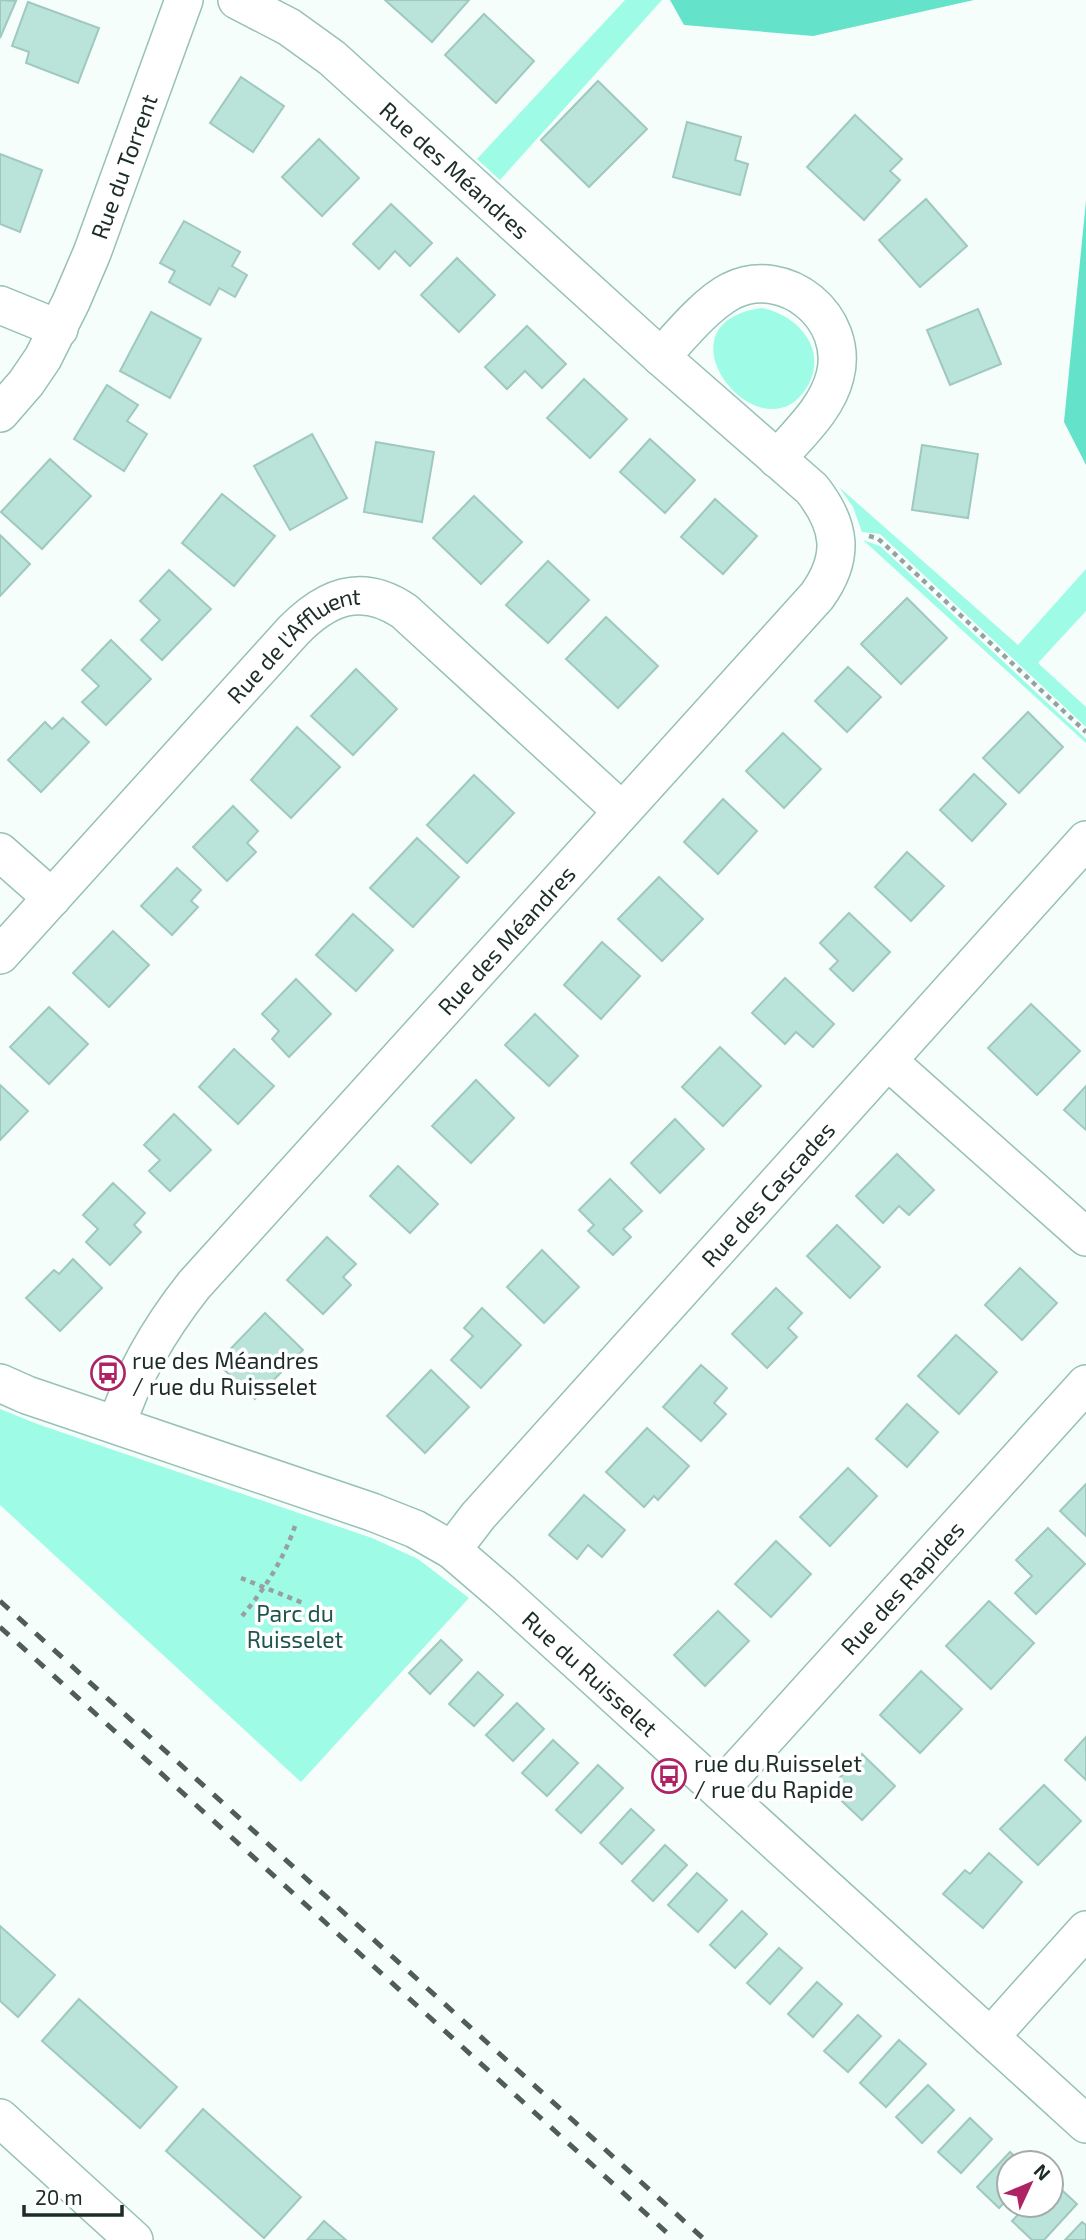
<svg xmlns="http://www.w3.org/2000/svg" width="1086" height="2240" viewBox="0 0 1086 2240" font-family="'Exo 2',sans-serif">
<rect width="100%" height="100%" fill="#f6fefc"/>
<g fill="#9dfbe6">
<path d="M625,0H662L500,180L477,159Z"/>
<path d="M762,308C798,315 829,350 807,387C762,462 649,323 762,308Z"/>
<path d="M839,487L1018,645L1086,569V611L1038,663L1086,707V727L880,534L862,532L853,507Z"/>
<path d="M863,540L880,546L1086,739V743Z"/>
<path d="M0,1409L40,1425L372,1538L418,1559L469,1598L301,1782L0,1505Z"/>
</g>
<g fill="#64e3ca">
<path d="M670,0H974L813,36L684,25Z"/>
<path d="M1086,201V465L1064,422Z"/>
</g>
<g fill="#bae4da" stroke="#9fc8be" stroke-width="2">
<path d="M0,0L16,1L0,38Z"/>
<path d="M385,0H469L432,42Z"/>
<path d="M28,2L99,28L78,83L26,63L29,52L12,46Z"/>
<path d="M484,14L534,61L496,103L445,55Z"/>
<path d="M241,77L284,106L253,152L210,123Z"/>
<path d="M598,81L647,129L589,187L541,140Z"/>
<path d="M855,115L902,159L890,171L900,180L864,220L807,167Z"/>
<path d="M687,122L741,137L735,160L748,164L740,195L673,177Z"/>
<path d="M319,139L359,178L322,216L282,177Z"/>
<path d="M0,154L42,170L20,232L0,224Z"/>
<path d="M926,199L967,246L920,287L879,240Z"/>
<path d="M391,204L432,243L410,266L395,251L379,269L353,244Z"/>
<path d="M184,221L240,252L232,266L247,275L235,297L219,288L210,305L169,282L175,271L160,263Z"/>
<path d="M457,258L495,295L459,332L421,295Z"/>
<path d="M978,309L1001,364L950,385L927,330Z"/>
<path d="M151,312L201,339L170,398L120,371Z"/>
<path d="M527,326L566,364L542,388L525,371L507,389L485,367Z"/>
<path d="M584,379L627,419L590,458L547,418Z"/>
<path d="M107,385L138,405L127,421L147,434L124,471L74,439Z"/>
<path d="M312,434L347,498L290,530L254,466Z"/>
<path d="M650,439L695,480L665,513L620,472Z"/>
<path d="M376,442L434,452L422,522L364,512Z"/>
<path d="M922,445L978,454L968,518L912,510Z"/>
<path d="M50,459L91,496L42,549L1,512Z"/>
<path d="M222,494L275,536L234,586L182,543Z"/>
<path d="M474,496L522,542L481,584L433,538Z"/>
<path d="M715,499L757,536L723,574L681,537Z"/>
<path d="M0,535L30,564L0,596Z"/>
<path d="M548,561L589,600L548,643L506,605Z"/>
<path d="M169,570L211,609L162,660L141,640L160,620L140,601Z"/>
<path d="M907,598L947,638L901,684L861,644Z"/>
<path d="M606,617L658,666L618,708L566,659Z"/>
<path d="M111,640L151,679L106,725L82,702L99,686L82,670Z"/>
<path d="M848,667L881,697L847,732L815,701Z"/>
<path d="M356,669L397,709L353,755L311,716Z"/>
<path d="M1028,712L1063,747L1019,793L983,758Z"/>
<path d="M63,718L89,742L41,792L8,760L45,722L52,729Z"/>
<path d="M297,727L340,767L291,818L251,780Z"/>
<path d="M783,733L821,769L784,808L746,771Z"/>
<path d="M974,774L1006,804L972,841L940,810Z"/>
<path d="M474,775L514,813L467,863L427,825Z"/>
<path d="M723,799L757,831L718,874L684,842Z"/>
<path d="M233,806L258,831L247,843L256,852L227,881L193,847Z"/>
<path d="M417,838L459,877L413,927L370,888Z"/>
<path d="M907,852L944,886L911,921L875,887Z"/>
<path d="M177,868L201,890L191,901L198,907L172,935L141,906Z"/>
<path d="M659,877L703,919L662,961L618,919Z"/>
<path d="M849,913L890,952L853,991L830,969L838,961L820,943Z"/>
<path d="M353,914L393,950L356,991L316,955Z"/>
<path d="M113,931L149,965L109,1007L73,973Z"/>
<path d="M602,942L640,976L601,1019L564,985Z"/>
<path d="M785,978L834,1024L813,1047L796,1032L785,1044L752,1013Z"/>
<path d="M296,979L331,1014L289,1057L272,1039L279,1031L262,1014Z"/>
<path d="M1031,1004L1080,1051L1037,1095L988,1048Z"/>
<path d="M49,1007L88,1044L49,1084L10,1047Z"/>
<path d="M535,1014L578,1056L549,1086L505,1045Z"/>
<path d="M720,1047L761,1086L723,1126L682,1087Z"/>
<path d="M234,1049L274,1086L238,1124L199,1087Z"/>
<path d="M476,1080L514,1118L471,1163L432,1126Z"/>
<path d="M0,1085L28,1111L0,1140Z"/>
<path d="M1086,1086V1130L1064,1110Z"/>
<path d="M174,1114L211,1150L170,1191L149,1171L160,1160L144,1145Z"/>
<path d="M675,1119L704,1149L660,1193L631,1163Z"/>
<path d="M897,1154L934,1190L909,1215L899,1206L883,1223L856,1196Z"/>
<path d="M398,1166L438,1204L410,1233L370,1196Z"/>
<path d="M610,1179L642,1211L623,1229L631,1237L613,1255L588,1231L594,1225L579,1210Z"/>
<path d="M113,1183L145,1213L134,1225L141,1232L110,1265L86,1242L98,1229L83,1215Z"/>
<path d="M837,1225L880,1267L850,1298L807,1256Z"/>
<path d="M327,1237L356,1264L343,1277L351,1285L323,1314L287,1280Z"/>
<path d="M542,1250L579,1287L544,1323L507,1287Z"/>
<path d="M73,1259L102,1288L60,1331L26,1298L54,1270L59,1274Z"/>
<path d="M1020,1268L1057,1303L1022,1340L985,1305Z"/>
<path d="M776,1288L802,1313L788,1328L797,1337L767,1368L732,1334Z"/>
<path d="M482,1308L521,1345L481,1388L451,1360L473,1336L464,1328Z"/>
<path d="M265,1313L303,1350L255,1399L217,1363Z"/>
<path d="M956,1335L997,1372L959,1414L918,1376Z"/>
<path d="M701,1365L727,1388L714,1403L726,1414L701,1441L663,1407Z"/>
<path d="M431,1370L469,1407L425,1453L387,1416Z"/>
<path d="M907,1404L938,1432L907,1467L876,1439Z"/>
<path d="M647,1428L689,1466L658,1500L654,1496L644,1507L606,1472Z"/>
<path d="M848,1468L877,1496L830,1546L800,1517Z"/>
<path d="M1086,1484V1536L1060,1511Z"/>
<path d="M584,1495L625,1530L602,1557L588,1545L577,1559L549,1535Z"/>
<path d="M1048,1528L1085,1564L1036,1614L1015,1593L1032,1576L1016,1560Z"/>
<path d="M776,1541L811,1574L771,1617L735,1584Z"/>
<path d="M989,1601L1034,1643L991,1689L946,1646Z"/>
<path d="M718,1611L749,1641L705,1686L674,1655Z"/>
<path d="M441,1640L462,1660L430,1694L409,1673Z"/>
<path d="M921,1671L962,1709L920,1753L880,1715Z"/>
<path d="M478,1672L503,1695L474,1726L449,1704Z"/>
<path d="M517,1703L544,1729L513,1761L486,1735Z"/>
<path d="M1086,1737V1780L1065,1760Z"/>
<path d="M553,1740L578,1763L547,1796L522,1773Z"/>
<path d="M862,1754L895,1786L862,1820L829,1789Z"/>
<path d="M598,1765L623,1788L581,1833L556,1810Z"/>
<path d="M1044,1785L1081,1821L1038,1865L1000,1829Z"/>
<path d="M631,1809L654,1830L622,1864L600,1843Z"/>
<path d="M665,1845L687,1865L653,1901L632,1881Z"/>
<path d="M989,1853L1022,1882L983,1928L943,1894L965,1870L970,1874Z"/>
<path d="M697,1873L727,1900L698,1932L668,1905Z"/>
<path d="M742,1911L767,1934L735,1968L710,1945Z"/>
<path d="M0,1926L55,1975L18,2017L0,2001Z"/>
<path d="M779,1948L802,1968L770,2004L747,1983Z"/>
<path d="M817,1982L842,2004L813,2037L788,2014Z"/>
<path d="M79,1999L177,2087L140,2128L42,2041Z"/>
<path d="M858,2015L881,2036L848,2072L824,2051Z"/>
<path d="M899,2040L926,2064L886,2107L860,2083Z"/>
<path d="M928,2085L954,2110L922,2143L896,2117Z"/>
<path d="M203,2109L301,2197L264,2238L166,2151Z"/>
<path d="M970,2118L992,2139L961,2173L938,2152Z"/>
<path d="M1010,2152L1022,2163H1009V2198L999,2208L977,2187Z"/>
<path d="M1051,2180L1077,2204L1044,2240H1032L1012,2221L1027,2205H1051Z"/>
<path d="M324,2221L346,2240H307Z"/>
<path d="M1082,2222L1086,2225V2240H1065Z"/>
</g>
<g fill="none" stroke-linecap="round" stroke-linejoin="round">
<g stroke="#97c0b6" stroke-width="40">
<g id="minor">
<path d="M0,305L59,329"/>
<path d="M661,357C680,336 706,304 731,291C786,264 850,318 835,376C827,409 798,434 777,459"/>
<path id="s1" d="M0,413L26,383L43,358L71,302L92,253L184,0"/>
<path d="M0,852L52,898"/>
<path id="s2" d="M0,955L293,631C326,597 361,582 404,611L622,811"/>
<path d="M888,1061L1086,1237"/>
<path id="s3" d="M0,1383L27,1395L372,1512L415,1529L452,1550L502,1593L1086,2124"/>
<path id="s4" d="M117,1425C133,1373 160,1328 194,1285L817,596C845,557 841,526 812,489L661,357L332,58L289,27L237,0"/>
<path id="s5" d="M452,1550L478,1516L1086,840"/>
<path id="s6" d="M719,1790L1086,1384"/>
<path d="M990,2037L1086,1930"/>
<path d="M0,2118L134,2240"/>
</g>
</g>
<g stroke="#97a2a0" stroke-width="4.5" stroke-dasharray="5 5" stroke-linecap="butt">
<path d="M869,536L877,538L883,543L1086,732"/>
<path d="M241,1578L303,1603"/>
<path d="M242,1616C265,1589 285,1557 296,1523"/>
</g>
<use href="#minor" stroke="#fff" stroke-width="37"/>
<g stroke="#4f5d59" stroke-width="5" stroke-dasharray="12 12" stroke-linecap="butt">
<path d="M0,1601L705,2240"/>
<path d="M0,1627L675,2240"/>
</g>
</g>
<defs>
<g id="bus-ring" transform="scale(1.75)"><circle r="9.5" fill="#fff" stroke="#ad2363" stroke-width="1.5"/><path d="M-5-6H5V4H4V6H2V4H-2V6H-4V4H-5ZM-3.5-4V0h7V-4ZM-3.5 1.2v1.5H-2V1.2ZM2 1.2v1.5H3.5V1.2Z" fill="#ad2363"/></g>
</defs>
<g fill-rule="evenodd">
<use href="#bus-ring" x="108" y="1373"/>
<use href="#bus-ring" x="669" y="1776"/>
</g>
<g text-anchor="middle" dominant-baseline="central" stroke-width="7" stroke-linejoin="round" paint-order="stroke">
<g font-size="23" fill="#1c2c28" stroke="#fff">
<text stroke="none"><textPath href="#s1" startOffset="278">Rue du Torrent</textPath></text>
<text transform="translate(455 170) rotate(42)">Rue des Méandres</text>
<text stroke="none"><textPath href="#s2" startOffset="430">Rue de l'Affluent</textPath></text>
<text stroke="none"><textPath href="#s4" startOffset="626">Rue des Méandres</textPath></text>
<text stroke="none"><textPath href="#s5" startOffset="476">Rue des Cascades</textPath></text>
<text stroke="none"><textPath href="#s6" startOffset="273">Rue des Rapides</textPath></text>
<text stroke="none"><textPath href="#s3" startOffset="668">Rue du Ruisselet</textPath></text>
</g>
<g font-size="23" fill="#1c2c28" stroke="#fff" text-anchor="start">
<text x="132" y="1360">rue des Méandres<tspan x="132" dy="26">/ rue du Ruisselet</tspan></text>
<text x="694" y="1763">rue du Ruisselet<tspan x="694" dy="26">/ rue du Rapide</tspan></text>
</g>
<g font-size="23" fill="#1f554a" stroke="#fff">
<text x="295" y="1613">Parc du<tspan x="295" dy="26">Ruisselet</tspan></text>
</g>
</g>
<g transform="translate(1030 2184) rotate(46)"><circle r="33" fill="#ffffff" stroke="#a4aba9" stroke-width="2"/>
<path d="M0-5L12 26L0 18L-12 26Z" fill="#ad2363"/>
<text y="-10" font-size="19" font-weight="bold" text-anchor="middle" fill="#1c2c28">N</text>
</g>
<path d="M24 2205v10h98v-10" fill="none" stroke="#1c2c28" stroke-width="3.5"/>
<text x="35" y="2205" font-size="21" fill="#1c2c28" stroke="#ffffff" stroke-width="5" paint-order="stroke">20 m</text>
</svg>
